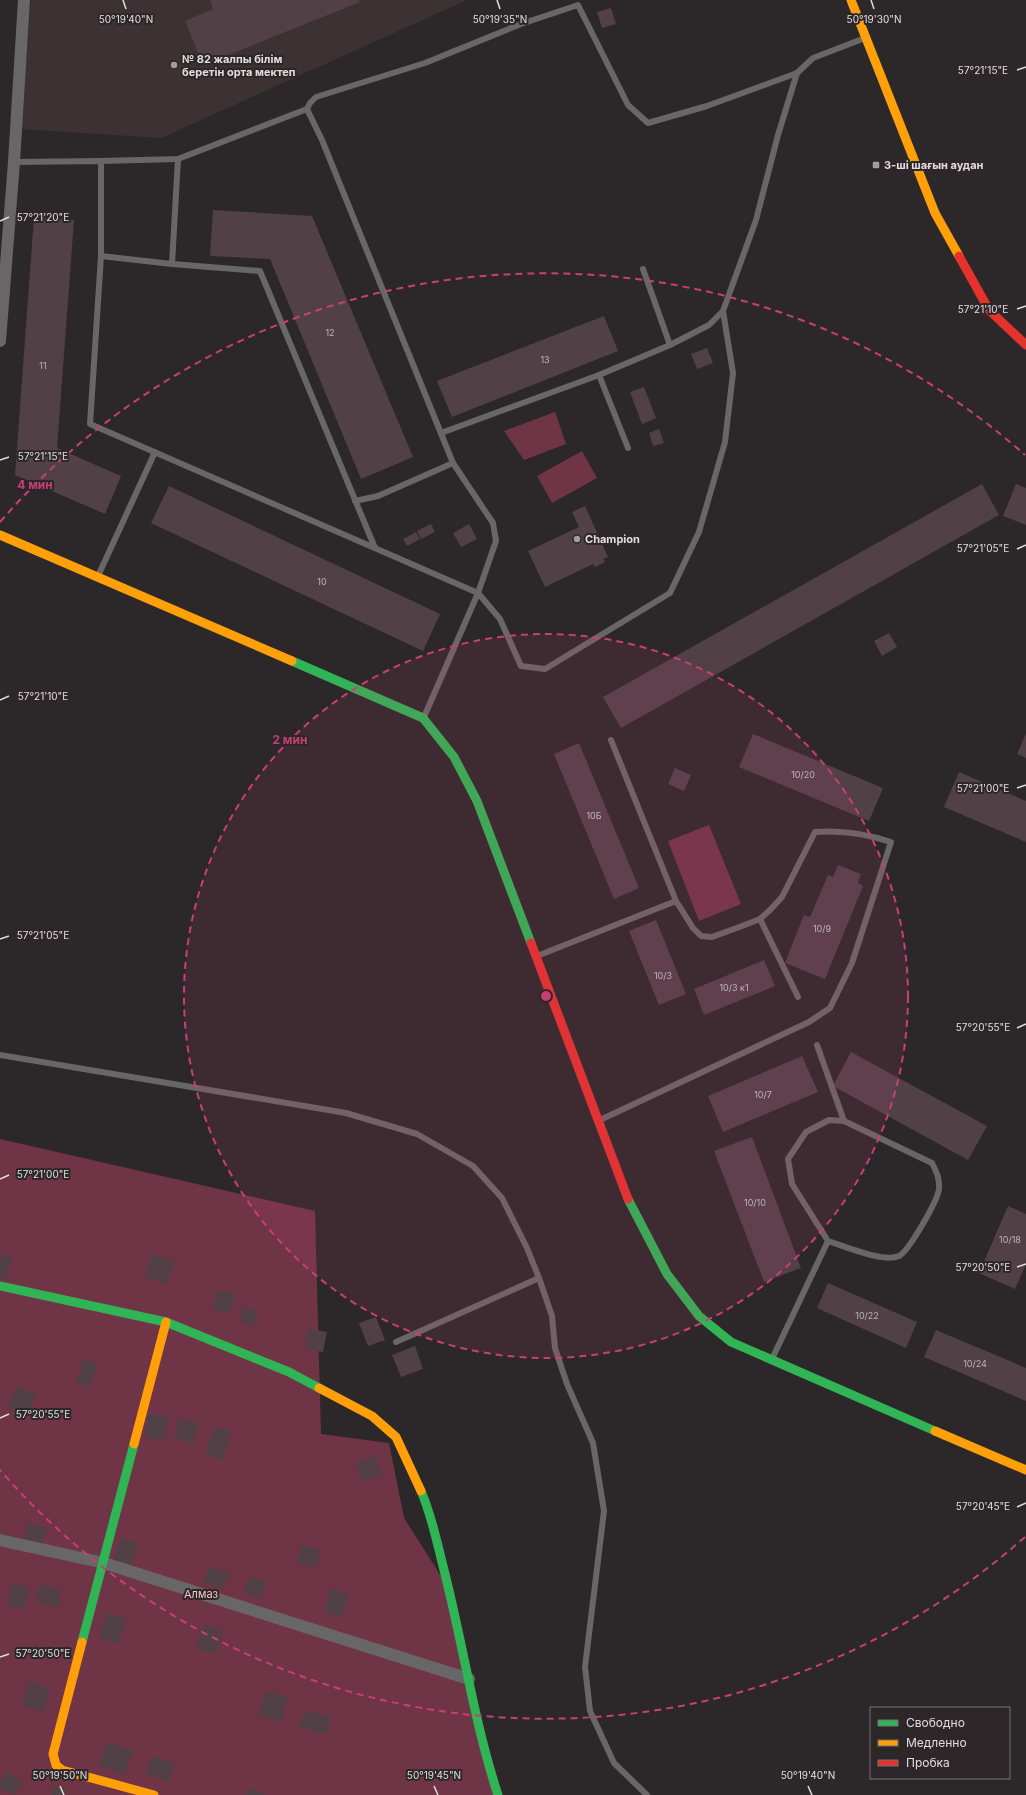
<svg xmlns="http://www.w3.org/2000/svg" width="1026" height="1795" viewBox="0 0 1026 1795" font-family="Inter,sans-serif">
<rect width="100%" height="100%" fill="#2c282a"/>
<path fill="#3c3234" d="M31,0H467L161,138L20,129Z"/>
<g fill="#6f3547">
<path d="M555,412L566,444L524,460L504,431Z"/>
<path d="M582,451L597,478L552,503L537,476Z"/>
<path d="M709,825L741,904L699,921L668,841Z"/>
<path d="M0,1139L315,1211L321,1434L389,1443L404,1518L448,1587L498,1795H0Z"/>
</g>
<g fill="#524047">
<path d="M210,0H359L360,2L203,65L185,21L213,9Z"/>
<path d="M611,8L616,24L602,28L597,12Z"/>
<path d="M213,210L312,216L413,457L361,479L270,259L210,256Z"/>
<path d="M34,217L74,220L57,448L121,476L105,514L15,475Z"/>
<path d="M604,316L618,351L452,417L437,381Z"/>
<path d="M707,348L713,363L697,369L691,354Z"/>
<path d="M644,387L656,418L642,424L630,392Z"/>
<path d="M659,429L664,443L653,446L649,433Z"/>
<path d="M982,484L999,515L621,728L603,697Z"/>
<path d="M1016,484L1026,488V525L1003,516Z"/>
<path d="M169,486L440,614L423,651L151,523Z"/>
<path d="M585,506L608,557L603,559L605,562L595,567L593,564L545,587L528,551L579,527L572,512Z"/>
<path d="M431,524L435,532L421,539L417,531Z"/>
<path d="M469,524L477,539L461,547L453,533Z"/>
<path d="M416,532L420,539L407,546L403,539Z"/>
<path d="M889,633L897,647L882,656L874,641Z"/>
<path d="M1026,733V758L1017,754Z"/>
<path d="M753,734L883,788L869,821L739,767Z"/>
<path d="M579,743L639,888L614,899L554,754Z"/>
<path d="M675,768L691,775L684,791L668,784Z"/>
<path d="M959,772L1026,801V842L944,807Z"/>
<path d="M838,865L861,874L858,883L863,886L825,979L785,963L804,915L810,917L828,875L833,877Z"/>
<path d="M656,920L686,994L659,1005L629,931Z"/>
<path d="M764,960L775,986L704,1015L694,989Z"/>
<path d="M851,1052L987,1126L968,1160L833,1086Z"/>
<path d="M802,1056L818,1092L723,1132L708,1096Z"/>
<path d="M752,1137L801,1268L764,1282L714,1151Z"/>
<path d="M1008,1206L1026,1214V1264L1015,1289L979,1273Z"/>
<path d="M0,1254L12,1257L6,1279L0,1277Z"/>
<path d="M152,1254L174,1260L168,1284L145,1278Z"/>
<path d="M828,1283L917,1322L906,1348L817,1308Z"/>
<path d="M217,1290L235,1294L230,1313L212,1309Z"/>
<path d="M243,1307L258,1311L254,1326L240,1322Z"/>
<path d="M376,1317L385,1340L368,1346L359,1323Z"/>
<path d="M308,1329L327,1332L323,1352L305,1349Z"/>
<path d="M936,1330L1026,1368V1401L924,1357Z"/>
<path d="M415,1346L423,1369L401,1377L392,1355Z"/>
<path d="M83,1360L98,1364L90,1387L76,1383Z"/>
<path d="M16,1386L36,1394L28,1415L8,1407Z"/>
<path d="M148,1414L168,1416L165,1440L145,1438Z"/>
<path d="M179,1419L198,1423L193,1443L174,1438Z"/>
<path d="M214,1426L231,1431L223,1460L206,1455Z"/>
<path d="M376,1456L382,1476L362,1482L356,1463Z"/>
<path d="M28,1523L47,1528L41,1547L23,1541Z"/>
<path d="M121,1538L138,1543L130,1565L114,1560Z"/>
<path d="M301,1546L320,1549L317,1567L298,1564Z"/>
<path d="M209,1566L229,1573L223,1589L204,1583Z"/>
<path d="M250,1576L267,1583L260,1599L243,1592Z"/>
<path d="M11,1584L29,1588L25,1609L7,1606Z"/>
<path d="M39,1585L61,1589L58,1607L36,1603Z"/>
<path d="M330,1588L348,1594L342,1617L324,1612Z"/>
<path d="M106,1613L126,1618L119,1644L99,1638Z"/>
<path d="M203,1625L223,1630L216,1654L196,1649Z"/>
<path d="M29,1681L50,1688L43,1712L22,1705Z"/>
<path d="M265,1691L288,1697L281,1722L258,1716Z"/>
<path d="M304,1710L331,1717L327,1734L300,1728Z"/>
<path d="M107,1742L133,1750L125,1774L99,1766Z"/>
<path d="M152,1756L175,1763L169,1781L146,1774Z"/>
<path d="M5,1772L22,1781L15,1795L0,1789V1782Z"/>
<path d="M53,1785L66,1789L64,1795H51Z"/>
<path d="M248,1788L267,1795H246Z"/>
</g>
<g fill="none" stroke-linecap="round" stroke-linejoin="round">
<g stroke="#686666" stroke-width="6">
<path d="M307,109L310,103L316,97L425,63L521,24L578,5L628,105L648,123L707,106L797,73"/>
<path d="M101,161L178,159L307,109L322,140L453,463L493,523L496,541L478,593L500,619L521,666L545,669L670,593L699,532L725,442L733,373L723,311L756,220L778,135L797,73L813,58L865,38"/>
<path d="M14,162L101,161V256L90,424L478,593L424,717"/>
<path d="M101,256L172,264L260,271L375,548"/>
<path d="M172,264L178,159"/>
<path d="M643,269L670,345"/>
<path d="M599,375L628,448"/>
<path d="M441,433L599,375L670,345L709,325L723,311"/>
<path d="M355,501L378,496L453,463"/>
<path d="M98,576L155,452"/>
<path d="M611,740L676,901"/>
<path d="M760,919L798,997"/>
<path d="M537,956L676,901L693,928L701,936L712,937L742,926L760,919L770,910L782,897L815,832C839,830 867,834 891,842L852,963L830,1008L809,1022L600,1120"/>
<path d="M817,1045L844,1121"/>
<path d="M0,1055L346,1113L417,1134L473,1166L502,1198L527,1248L539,1278L396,1342"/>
<path d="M539,1278L552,1316L555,1348L567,1384L593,1443L604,1511L585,1667L590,1711L614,1763L647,1795"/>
<path d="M772,1359L828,1241C844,1246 884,1263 899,1256C909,1251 938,1200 939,1189C940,1179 936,1171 932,1163L844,1121L829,1120L806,1132L788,1159L792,1184L828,1241"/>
</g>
<g stroke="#686666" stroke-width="12">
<path d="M0,341L14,162L24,0"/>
<path d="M0,1540L104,1563L469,1679"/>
</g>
<g stroke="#30b455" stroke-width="9">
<path d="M292,661L423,718L454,757L477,801L531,943"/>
<path d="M628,1199L667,1274L699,1316L731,1342L935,1431"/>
<path d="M0,1286L166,1322L289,1372L319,1388"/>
<path d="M421,1491C432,1516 437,1543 444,1570C463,1644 474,1722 498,1795"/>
<path d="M82,1642L134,1444"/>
</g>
<g stroke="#ff9f0a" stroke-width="9">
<path d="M851,0L935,213L959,256"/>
<path d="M0,535L292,661"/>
<path d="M319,1388L372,1416L396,1437L421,1491"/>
<path d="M935,1431L1026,1470"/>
<path d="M134,1444L166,1322"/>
<path d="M82,1642L53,1754L56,1765L62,1770L154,1795"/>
</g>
<g stroke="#e5322d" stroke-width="9">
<path d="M959,256L989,310L1026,345"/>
<path d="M531,943L628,1199"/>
</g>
</g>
<path fill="none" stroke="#e1ddde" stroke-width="1.5" d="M123,0L126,9M497,0L500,9M871,0L874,9M1017,70L1026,67M0,221L9,217M1017,309L1026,306M0,460L9,457M1017,549L1026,545M0,700L9,696M1017,788L1026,785M0,939L9,936M1017,1028L1026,1024M0,1179L9,1175M1017,1267L1026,1264M0,1418L9,1414M1017,1507L1026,1503M0,1657L9,1654M60,1786L64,1795M434,1786L438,1795M808,1786L812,1795"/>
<circle cx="546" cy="996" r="362" fill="#c83f75" fill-opacity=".12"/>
<g fill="none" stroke="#c83f75" stroke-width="2" stroke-dasharray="7 5">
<circle cx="546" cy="996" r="362"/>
<path d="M1025 1537A723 723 0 0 1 0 1470M0 522A723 723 0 0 1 1025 455"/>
</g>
<g fill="#a29e9f" stroke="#2d2729" stroke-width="1.5">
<circle cx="174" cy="65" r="4"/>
<rect x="872" y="161" width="8" height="8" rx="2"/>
<circle cx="577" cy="539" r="4"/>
</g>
<g text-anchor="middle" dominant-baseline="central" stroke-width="4" stroke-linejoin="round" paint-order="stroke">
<g font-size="9" fill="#bdb6b8">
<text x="330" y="332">12</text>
<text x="545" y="359">13</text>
<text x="43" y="365">11</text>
<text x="322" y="581">10</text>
<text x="803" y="774">10/20</text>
<text x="594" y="815">10Б</text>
<text x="822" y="928">10/9</text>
<text x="663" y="975">10/3</text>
<text x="734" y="987">10/3 к1</text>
<text x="763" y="1094">10/7</text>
<text x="755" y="1202">10/10</text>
<text x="1010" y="1239">10/18</text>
<text x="867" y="1315">10/22</text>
<text x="975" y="1363">10/24</text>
</g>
<g font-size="11" font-weight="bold" fill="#e1ddde" stroke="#2d2729" text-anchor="start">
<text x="182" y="59">№ 82 жалпы білім<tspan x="182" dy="13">беретін орта мектеп</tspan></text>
<text x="884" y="165">3-ші шағын аудан</text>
<text x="585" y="539">Champion</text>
</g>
<g font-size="11" fill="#f6c2cf" stroke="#2d2729">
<text x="201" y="1594">Алмаз</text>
</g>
</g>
<g font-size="10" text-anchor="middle" fill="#e1ddde" stroke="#2d2729" stroke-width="4" stroke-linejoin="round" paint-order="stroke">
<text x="500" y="23">50°19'35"N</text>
<text x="126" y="23">50°19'40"N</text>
<text x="874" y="23">50°19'30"N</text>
<text x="983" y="74">57°21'15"E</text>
<text x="43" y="221">57°21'20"E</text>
<text x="983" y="313">57°21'10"E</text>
<text x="43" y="460">57°21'15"E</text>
<text x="983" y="552">57°21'05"E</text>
<text x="43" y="700">57°21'10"E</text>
<text x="983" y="792">57°21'00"E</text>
<text x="43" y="939">57°21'05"E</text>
<text x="983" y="1031">57°20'55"E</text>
<text x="43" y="1178">57°21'00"E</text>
<text x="983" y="1271">57°20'50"E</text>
<text x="43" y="1418">57°20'55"E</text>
<text x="983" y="1510">57°20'45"E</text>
<text x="43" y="1657">57°20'50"E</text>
<text x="60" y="1779">50°19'50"N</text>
<text x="434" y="1779">50°19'45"N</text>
<text x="808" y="1779">50°19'40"N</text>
</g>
<circle cx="546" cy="996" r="6" fill="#c83f75" stroke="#2d2729" stroke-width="2"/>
<g font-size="12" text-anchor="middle" font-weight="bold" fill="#c83f75" stroke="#2d2729" stroke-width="4" stroke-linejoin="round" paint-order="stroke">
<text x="35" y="489">4 мин</text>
<text x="290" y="744">2 мин</text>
</g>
<rect x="870" y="1707" width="140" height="72" fill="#2d2729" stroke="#757071"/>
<rect x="878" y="1720" width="20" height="6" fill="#30b455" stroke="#757071"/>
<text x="906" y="1727" font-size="12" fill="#e1ddde">Свободно</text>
<rect x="878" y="1740" width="20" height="6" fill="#ff9f0a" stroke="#757071"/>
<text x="906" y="1747" font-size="12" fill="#e1ddde">Медленно</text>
<rect x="878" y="1760" width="20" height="6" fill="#e5322d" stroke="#757071"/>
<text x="906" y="1767" font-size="12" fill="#e1ddde">Пробка</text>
</svg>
